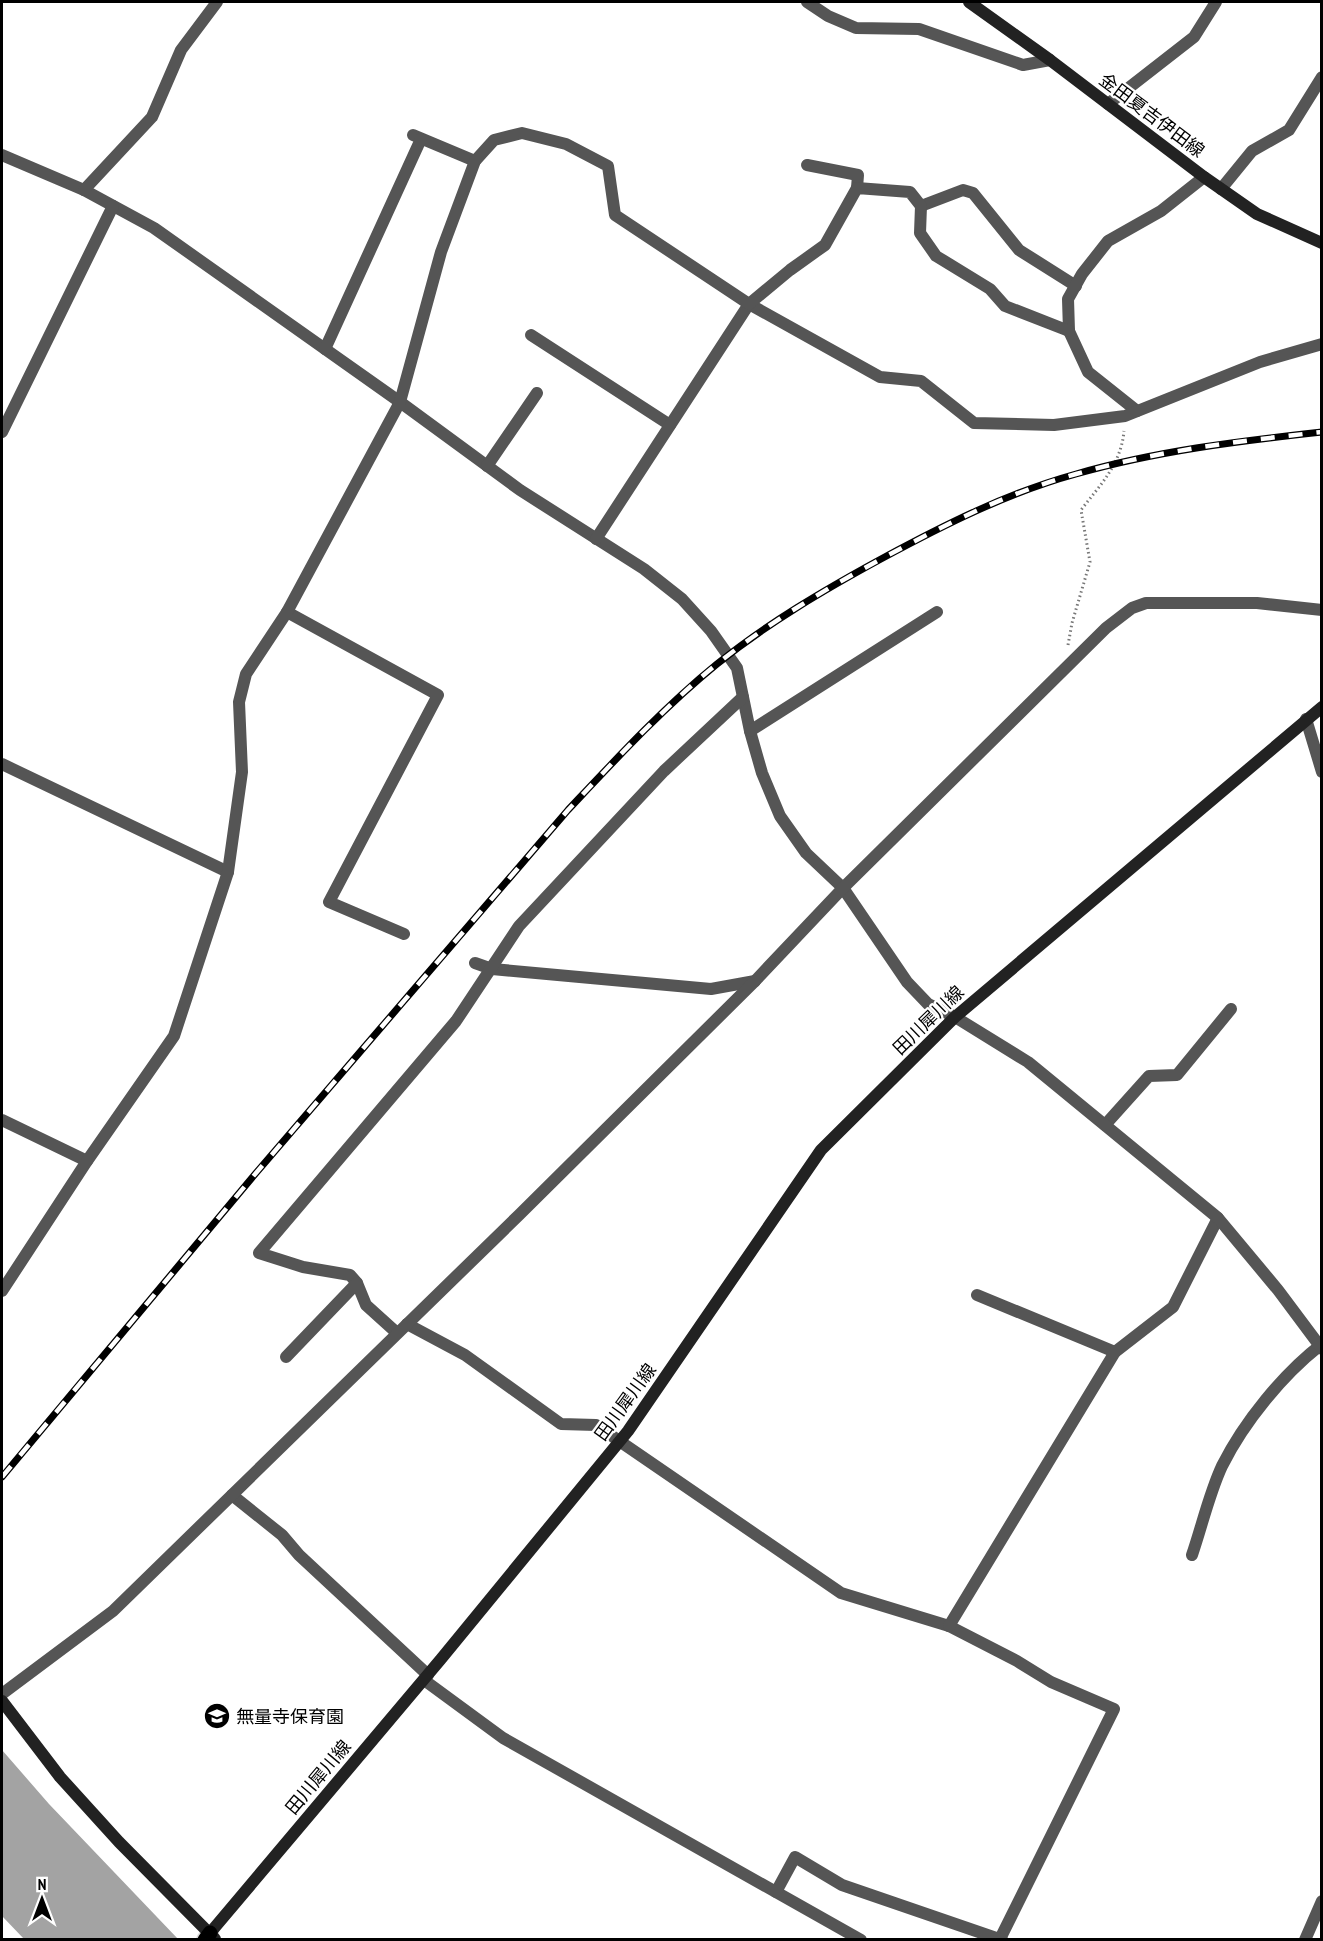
<svg xmlns="http://www.w3.org/2000/svg" width="1323" height="1941" viewBox="0 0 1323 1941" font-family="'PT Sans Narrow','Noto Sans JP',sans-serif">
<rect width="100%" height="100%" fill="#fff"/>
<path fill="#a3a3a3" d="M2,1750L49,1804L178,1939H24L2,1916Z"/>
<g fill="none" stroke-linecap="round" stroke-linejoin="round">
<g stroke="#dbdbdb" stroke-width="18">
<path id="primary" d="M205,1940L210,1933"/>
</g>
<path stroke="#777" stroke-width="3" stroke-dasharray="1.5 3" stroke-linecap="butt" d="M1068,645L1072,623L1090,562L1081,510C1101,484 1121,464 1124,431"/>
<g stroke="#555" stroke-width="12">
<path d="M807,2L828,16L856,28L919,29L1023,65L1050,60"/>
<path d="M1108,104L1194,37L1216,2"/>
<path d="M413,135L475,161"/>
<path d="M2,155L84,190L154,228L400,402L520,490L644,569L682,599L711,631L737,668L750,731L762,773L780,816L806,853L843,888L907,982L928,1004L955,1017"/>
<path d="M807,165L858,175L857,188"/>
<path d="M1221,189L1252,151L1289,130L1322,77"/>
<path d="M84,190L152,117L181,50L217,2"/>
<path d="M921,206L963,190L973,193L1019,250L1076,286"/>
<path d="M531,335L670,425"/>
<path d="M325,349L421,139"/>
<path d="M1137,411L1088,372L1069,331L1068,299L1082,274L1108,241L1161,211L1204,177"/>
<path d="M2,432L113,206"/>
<path d="M487,466L537,393"/>
<path d="M596,539L749,304L880,377L921,381L974,423L1054,425L1125,416L1260,362L1322,344"/>
<path d="M287,612L438,695L329,902L404,934"/>
<path d="M1306,719L1322,772"/>
<path d="M750,731L937,612"/>
<path d="M2,764L228,872"/>
<path d="M475,963L492,969L711,989L755,981"/>
<path d="M2,1120L87,1161"/>
<path d="M1105,1125L1149,1076L1177,1075L1231,1009"/>
<path d="M2,1291L87,1161L174,1036L228,872L242,772L239,702L246,674L287,612L400,402L441,252L475,161L494,140L522,133L566,144L608,166L615,215L749,304L790,270L825,245L857,188L910,192L921,206L920,233L936,256L990,289L1005,306L1069,331"/>
<path d="M977,1295L1115,1352"/>
<path d="M407,1324L465,1355L561,1424L596,1425L841,1593L949,1626L1017,1661L1051,1682L1114,1709L1000,1939"/>
<path d="M397,1333L366,1305L357,1283L350,1275L303,1267L259,1253L456,1021L519,926L664,771L743,697"/>
<path d="M286,1357L357,1283"/>
<path d="M232,1495L282,1535L299,1555L428,1675"/>
<path d="M1192,1555C1202,1526 1209,1494 1222,1466C1244,1422 1283,1374 1322,1344"/>
<path d="M949,1626L1115,1352L1173,1307L1218,1218"/>
<path d="M424,1680L503,1738L861,1940"/>
<path d="M2,1694L113,1611L519,1215L755,981L843,888L1106,628L1132,608L1146,603H1257L1322,610"/>
<path d="M776,1892L795,1857L842,1885L1002,1940"/>
<path d="M1305,1940L1322,1901"/>
</g>
<path stroke="#555" stroke-width="12" d="M955,1017L1028,1062L1218,1218L1278,1290L1322,1349"/>
<g stroke="#222" stroke-width="12">
<path d="M969,2L1050,60L1204,177L1257,214L1322,243"/>
<path d="M2,1701L60,1777L119,1842L215,1939"/>
<path d="M210,1933L441,1659L628,1431L821,1150L955,1017L1322,707"/>
</g>
<use href="#primary" stroke="#000" stroke-width="15"/>
<g stroke="#000" stroke-width="7">
<path id="rail" d="M2,1477L256,1173L568,810C616,759 663,708 717,664C768,623 824,590 881,559C944,525 1007,493 1076,474C1156,451 1239,441 1322,432"/>
</g>
<use href="#rail" stroke="#fff" stroke-width="4.5" stroke-dasharray="14" stroke-linecap="butt"/>
</g>
<defs>
<g id="school-disc" transform="scale(1.35)"><circle r="9.5" fill="#000" stroke="#fff"/><path d="M0-5L7-2L0 1L-7-2ZM-4 1L0 2.5L4 1V4Q0 6-4 4Z" fill="#fff"/></g>
</defs>
<g fill-rule="evenodd">
<use href="#school-disc" x="217" y="1716"/>
</g>
<g text-anchor="middle" dominant-baseline="central" stroke-width="4.5" stroke-linejoin="round" paint-order="stroke">
<g font-size="18" fill="#000" stroke="#fff">
<text transform="translate(1152 115) rotate(37)">金田夏吉伊田線</text>
<text transform="translate(928 1020) rotate(-44)">田川犀川線</text>
<text transform="translate(625 1402) rotate(-54)">田川犀川線</text>
<text transform="translate(318 1777) rotate(-50)">田川犀川線</text>
</g>
<g font-size="18" fill="#000" stroke="#fff" text-anchor="start">
<text x="236" y="1716">無量寺保育園</text>
</g>
</g>
<rect width="1323" height="1941" fill="none" stroke="#000000" stroke-width="6"/>
<g transform="translate(42 1899)" stroke="#ffffff" stroke-width="4.5" paint-order="stroke">
<path d="M0-4.5L10 22L0 15L-10 22Z" fill="#000000"/>
<text y="-9" font-size="16" font-weight="bold" text-anchor="middle" fill="#000000">N</text>
</g>
</svg>
